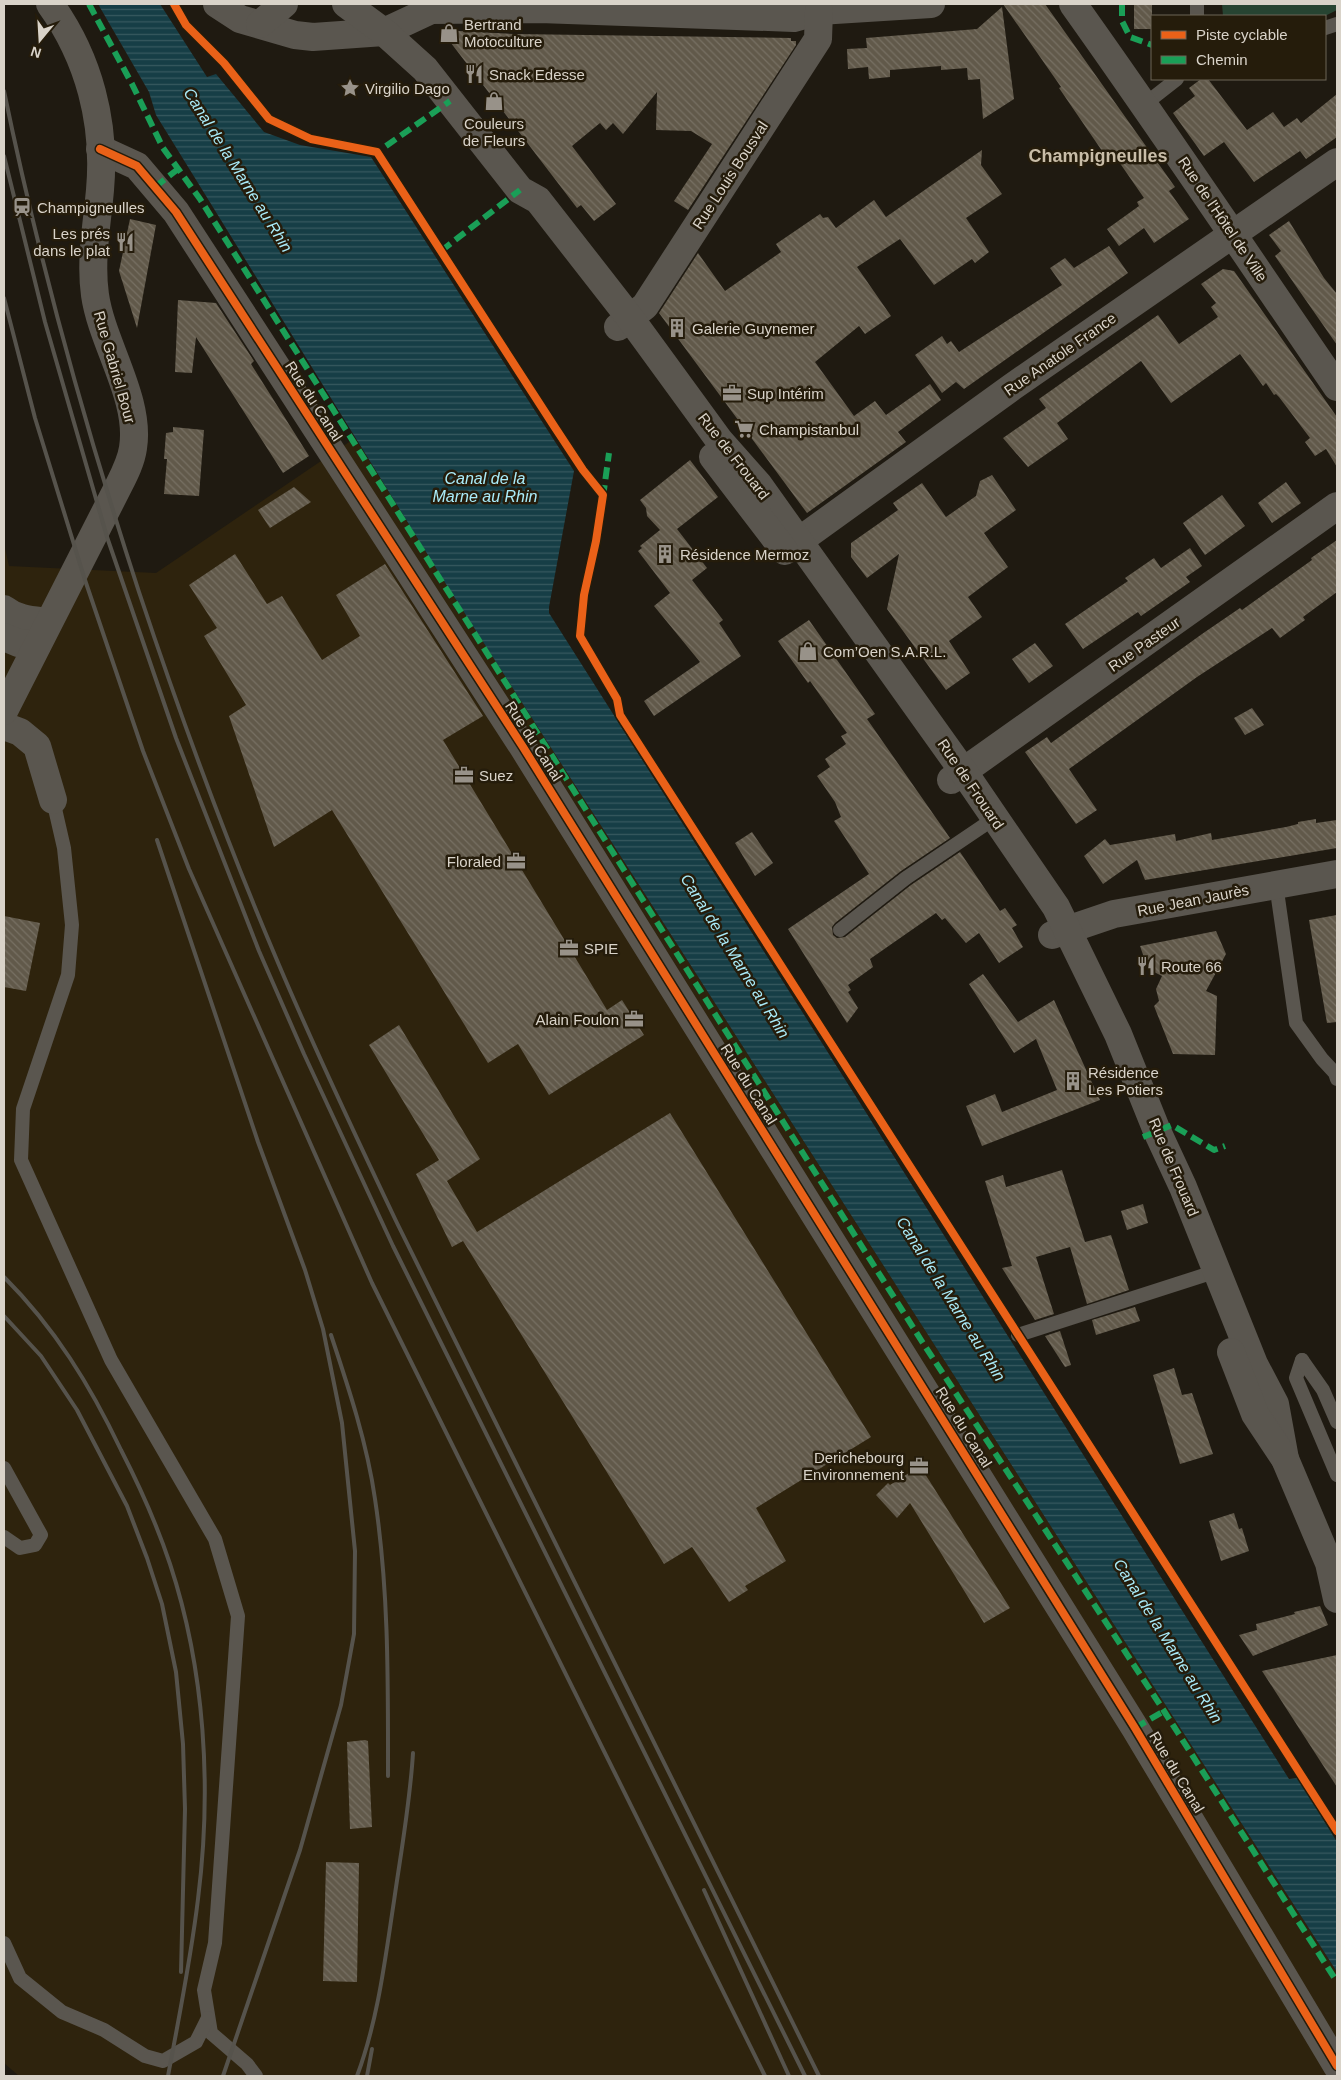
<svg xmlns="http://www.w3.org/2000/svg" width="1341" height="2080" viewBox="0 0 1341 2080" font-family="Helvetica,sans-serif">
<defs>
<pattern id="water-rules" width="6" height="5" patternUnits="userSpaceOnUse" patternTransform="scale(1.25)"><rect width="6" height="5" fill="#163e46"/><path d="M0 2.5h6" fill="none" stroke="#37595f"/></pattern>
<pattern id="building-back-hatch" width="6" height="6" patternUnits="userSpaceOnUse" patternTransform="scale(1.25)"><rect width="6" height="6" fill="#61594a"/><path d="M-1 5l2 2M0 0l6 6M5-1l2 2" fill="none" stroke="#777063"/></pattern>
</defs>
<rect width="100%" height="100%" fill="#1f1a11"/>
<path fill="#2e230d" d="M355,438L444,581L1337,1972V2076H19L4,2063V544L9,566L156,573Z"/>
<path fill="#274432" d="M1222,4H1337V10L1325,16H1223Z"/>
<path fill="url(#water-rules)" d="M98,4H160L207,77L216,74L264,132L300,145L371,157L574,471L549,607V613L1289,1779L1298,1778L1337,1842V1972L444,581L156,115L149,92Z"/>
<g fill="url(#building-back-hatch)">
<path d="M1003,4H1045L1175,187L1169,191L1189,219L1154,243L1144,228L1119,246L1107,229L1139,206L1137,202L1144,198L1117,159L1111,164L1059,88L1061,87Z"/>
<rect x="1134" y="4" width="18" height="25"/>
<path d="M1002,7L1014,99L983,119L980,79L968,80L967,68L941,70V66L890,70V77L869,79L868,67L848,69L847,49L867,48L866,38L977,29Z"/>
<path d="M441,30L514,34L791,38V41H796V45L688,210L674,201L712,144L691,131L656,130L657,92L623,134L613,123L606,130L600,123L572,146L616,204L594,221L581,205L577,208Z"/>
<path d="M1201,79H1208L1247,130L1273,112L1284,127L1297,118L1301,123L1337,94V137L1306,159L1300,151L1254,182L1224,142L1204,156L1173,113L1195,96L1189,88Z"/>
<path d="M982,150L981,165L1002,194L966,218L989,252L975,263L972,259L934,285L900,239L857,267L891,316L865,334L859,326L815,362L854,416L875,401L886,415L930,384L941,400L898,432L906,442L807,513L659,313L698,253L725,291L781,252L776,244L820,214L823,218L828,217L836,228L874,200L886,217Z"/>
<path d="M130,219L156,225L137,328L119,271Z"/>
<path d="M1289,221L1324,278L1337,294V345L1275,256L1281,251L1269,235Z"/>
<path d="M1109,246L1128,273L964,389L956,382L942,393L915,355L942,336L947,344L951,341L959,352L1062,285L1050,268L1065,258L1074,268Z"/>
<path d="M1223,269L1234,271L1337,417V467L1326,449L1315,456L1305,442L1310,438L1279,397L1276,394L1274,395L1266,383L1263,386L1240,354L1171,403L1141,361L1057,423L1068,439L1028,467L1003,438L1046,408L1039,399L1158,315L1179,344L1218,317L1211,307L1216,303L1201,284Z"/>
<path d="M178,300L216,303L254,361L251,364L309,456L283,473L196,337L192,373L175,372Z"/>
<path d="M173,427L204,430L199,496L164,494L167,459H164L166,433L173,432Z"/>
<path d="M690,460L718,497L677,529L707,568L692,580L723,620L719,623L741,656L654,716L644,701L700,662L654,606L670,593L638,551L642,548L640,546L660,530L647,516L646,508L640,500Z"/>
<path d="M992,475L1016,510L984,533L1008,567L968,597L982,617L949,641L970,673L946,690L887,609L899,554L867,578L851,557V543L898,510L893,503L922,483L946,517L976,496L980,481Z"/>
<path d="M1286,482L1301,503L1272,523L1258,503Z"/>
<path d="M294,487L311,502L270,528L258,510Z"/>
<path d="M1222,495L1245,526L1205,555L1183,523Z"/>
<path d="M1337,540V592L1303,617L1305,620L1280,638L1272,628L1197,677L1069,769L1097,810L1076,824L1025,752L1047,737L1051,743L1202,634L1240,608L1242,610L1312,560L1311,558Z"/>
<path d="M1190,548L1202,566L1186,577L1190,582L1141,616L1138,612L1083,649L1065,624L1128,581L1125,578L1154,558L1161,568Z"/>
<path d="M235,554L267,604L282,596L322,660L360,636L336,595L385,564L483,716L443,740L607,1010L622,1000L644,1035L549,1095L518,1044L488,1063L332,810L274,847L229,716L246,705L204,636L217,628L189,585Z"/>
<path d="M809,620L875,714L867,719L950,838L901,871L835,923L832,927L833,935L837,938L845,937L911,885L960,852L1000,911L1005,908L1017,925L1012,928L1023,947L999,963L979,933L966,943L945,918L942,920L936,913L870,959L873,967L848,985L851,990L848,992L858,1008L847,1023L788,929L869,874L834,821L841,817L835,802L817,776L830,767L825,759L846,744L841,736L847,733L810,681L808,683L778,641Z"/>
<path d="M1035,643L1053,666L1029,683L1012,659Z"/>
<path d="M1252,708L1264,725L1245,735L1234,718Z"/>
<path d="M1316,819V823L1337,820V848L1145,880L1137,860L1103,884L1084,856L1105,839L1110,845L1175,834L1176,841L1211,833L1212,840L1286,827L1298,824V822Z"/>
<path d="M752,832L773,863L755,876L735,843Z"/>
<path d="M1337,915V1022L1327,1023L1309,920Z"/>
<path d="M4,916L40,923L26,991L4,987Z"/>
<path d="M1216,931L1226,954L1206,991L1217,996L1215,1055L1173,1054L1154,1006L1159,1001L1156,989L1162,976L1148,969L1140,946Z"/>
<path d="M983,974L1018,1022L1054,1000L1100,1100L982,1146L966,1106L995,1094L1002,1112L1057,1090L1036,1039L1014,1053L969,984Z"/>
<path d="M399,1025L480,1159L447,1181L477,1232L670,1113L871,1437L756,1508L786,1561L745,1586L748,1590L729,1602L692,1547L664,1564L463,1241L452,1247L416,1174L439,1160L369,1045Z"/>
<path d="M1062,1170L1085,1242L1111,1235L1129,1290L1087,1304L1070,1247L1036,1257L1054,1314L1035,1320L1002,1268L1012,1266L985,1181L1003,1175L1006,1187Z"/>
<path d="M1143,1204L1148,1223L1127,1230L1121,1211Z"/>
<path d="M1135,1307L1140,1321L1096,1335L1092,1320Z"/>
<path d="M1060,1331L1071,1365L1065,1367L1045,1336Z"/>
<path d="M1174,1368L1182,1395L1192,1393L1213,1454L1180,1464L1153,1375Z"/>
<path d="M920,1466L1010,1608L984,1623L910,1503L897,1518L876,1495L888,1483L890,1485Z"/>
<path d="M1234,1513L1239,1529L1242,1528L1249,1551L1221,1561L1209,1521Z"/>
<path d="M1320,1606L1328,1625L1253,1656L1239,1635L1257,1630L1256,1624L1295,1614L1294,1612Z"/>
<path d="M1337,1655V1787L1262,1671Z"/>
<path d="M365,1740L368,1741L372,1827L350,1829L347,1742Z"/>
<path d="M326,1862L359,1863L357,1982L323,1981Z"/>
</g>
<g fill="none" stroke-linecap="round" stroke-linejoin="round">
<g stroke="#5a564f" stroke-width="14">
<path d="M1197,16V4"/>
<path d="M1325,28L1337,24"/>
<path d="M1145,104L1177,79"/>
<path d="M53,800L64,848L72,925L68,975L23,1109L21,1160L111,1360L215,1539L238,1616L215,1943L204,1990L211,2033L247,2064L256,2076"/>
<path d="M1276,884L1296,1023L1322,1059L1335,1073L1337,1079"/>
<path d="M840,930L906,878L983,826"/>
<path d="M1018,1335L1217,1271"/>
<path d="M1302,1360L1296,1378L1337,1475"/>
<path d="M1302,1360L1323,1390L1337,1422"/>
<path d="M4,1468L41,1535L35,1545L20,1548L4,1537"/>
<path d="M4,1943L20,1978L62,2012L104,2030L145,2056L163,2061L196,2042L208,2018"/>
</g>
<g stroke="#5a564f" stroke-width="28">
<path d="M1073,4C1163,130 1249,259 1337,387"/>
<path d="M384,32L431,10L540,9L794,18L819,11L931,4"/>
<path d="M100,149L137,166L176,212L523,747L1135,1728L1337,2066"/>
<path d="M618,327L645,306L818,39L819,11"/>
<path d="M785,551L1012,387L1337,162"/>
<path d="M4,609C18,620 32,620 48,622"/>
<path d="M4,637L18,643L37,645"/>
<path d="M4,726L20,732L37,746L53,800"/>
<path d="M1052,935L1114,914L1337,874"/>
</g>
<path stroke="#5a564f" stroke-width="28" d="M951,780L1337,506"/>
<g stroke="#5a564f" stroke-width="28">
<path d="M217,4L240,19L295,35L313,37L384,32"/>
<path d="M346,4L384,32L425,69L520,190L538,200L630,318L719,440L758,484L963,771L1056,907L1118,1034L1157,1131L1183,1187L1254,1364L1275,1404L1285,1459"/>
<path d="M260,24L284,4"/>
<path d="M713,457L784,550"/>
<path d="M4,711L118,487C124,475 131,462 133,448C141,399 102,344 95,295C90,260 97,224 100,190C106,123 89,58 50,4"/>
<path d="M1231,1352L1255,1414L1285,1459L1329,1563L1337,1599"/>
</g>
<g stroke="#56534c" stroke-width="4">
<path d="M4,91C39,261 85,427 139,592C181,718 227,843 279,965C316,1052 356,1137 397,1223L819,2076"/>
<path d="M4,156L45,322L107,537L176,738L259,951L304,1054L393,1246L805,2076"/>
<path d="M4,298L35,418L84,577L143,751L189,869L372,1283L765,2076"/>
<path d="M157,840L258,1142L305,1270L323,1329L342,1423L355,1551L354,1634L341,1705L300,1850L223,2076"/>
<path d="M4,1277C55,1328 90,1385 121,1450C140,1487 157,1525 170,1564C205,1670 212,1788 198,1899C191,1958 179,2017 168,2076"/>
<path d="M4,1316L41,1356L77,1410L127,1506L147,1558L162,1604L176,1672L183,1744L185,1809L181,1972"/>
<path d="M331,1335C349,1389 367,1443 375,1499C389,1591 388,1684 388,1776"/>
<path d="M704,1890L789,2076"/>
<path d="M357,2076C378,2020 385,1960 394,1901C401,1852 410,1803 413,1753"/>
<path d="M367,2076L372,2049"/>
</g>
<g stroke="#1a9f57" stroke-width="6" stroke-dasharray="12 6" stroke-linecap="butt">
<path d="M89,4L132,84L163,148L200,199L921,1340L1164,1711L1337,1982"/>
<path d="M1122,4V21L1130,37L1152,45"/>
<path d="M386,146L450,101"/>
<path d="M155,187L178,169"/>
<path d="M441,251L520,190"/>
<path d="M603,497L609,453"/>
<path d="M1143,1137L1172,1125L1214,1150L1225,1146"/>
<path d="M1135,1728L1164,1711"/>
</g>
<g stroke="#251c0b" stroke-width="11">
<g id="cycleway">
<path d="M174,4L186,25L224,63L269,119L311,139L377,152L554,426L583,470L603,495L596,541L584,595L580,636L617,699L620,715L1337,1831"/>
<path d="M100,149L137,166L176,212L523,747L1135,1728L1337,2066"/>
</g>
</g>
<use href="#cycleway" stroke="#ea6118" stroke-width="8"/>
</g>
<defs>
<g id="shop-bare" transform="scale(1.5)"><path d="M-5-2.5h2.3a2.7 3.5 0 0 1 5.4 0H5L5.5 6h-11ZM-1.5-2.5h3a1.5 2.3 0 0 0-3 0Z" fill="#989289" stroke="#251c0b" stroke-width="2.5" paint-order="stroke"/></g>
<g id="restaurant-bare" transform="scale(1.5)"><path d="M-5-6h1v4h1v-4h1v4h1v-4h1v5L-1.5 .5V6h-2V.5L-5-1ZM5-6V6H3V1.5H1.5Q1.5-4 5-6Z" fill="#989289" stroke="#251c0b" stroke-width="2.5" paint-order="stroke"/></g>
<g id="sight-bare" transform="scale(1.5)"><path d="M0-6L1.8-2.2L6-1.7L2.9 1.2L3.7 5.4L0 3.3L-3.7 5.4L-2.9 1.2L-6-1.7L-1.8-2.2Z" fill="#989289" stroke="#251c0b" stroke-width="2.5" paint-order="stroke"/></g>
<g id="station-bare" transform="scale(1.5)"><path d="M-3-6H3Q5-6 5-4V2Q5 4 3 4L4.5 6H3L1.5 4h-3L-3 6H-4.5L-3 4Q-5 4-5 2V-4Q-5-6-3-6ZM-3.5-4v3h7v-3ZM-3.5 1v1.5H-2V1ZM2 1v1.5H3.5V1Z" fill="#989289" stroke="#251c0b" stroke-width="2.5" paint-order="stroke"/></g>
<g id="building-bare" transform="scale(1.5)"><path d="M-4-6H4V6H1V3H-1V6H-4ZM-2.5-4.3h1.7v1.8h-1.7ZM.8-4.3h1.7v1.8H.8ZM-2.5-1h1.7V.8h-1.7ZM.8-1h1.7V.8H.8Z" fill="#989289" stroke="#251c0b" stroke-width="2.5" paint-order="stroke"/></g>
<g id="office-bare" transform="scale(1.5)"><path d="M-6-3h4V-5.5h4V-3h4V5H-6ZM-1-4.5V-3h2v-1.5ZM-6 0V1H6V0Z" fill="#989289" stroke="#251c0b" stroke-width="2.5" paint-order="stroke"/></g>
<g id="supermarket-bare" transform="scale(1.5)"><path d="M-6-5.5h2.5l.6 2H6L4.5 2H-2.5L-4.4-4H-6ZM-1.5 3.2a1.3 1.3 0 1 0 .1 0ZM3 3.2a1.3 1.3 0 1 0 .1 0Z" fill="#989289" stroke="#251c0b" stroke-width="2.5" paint-order="stroke"/></g>
</defs>
<g fill-rule="evenodd">
<use href="#shop-bare" x="449" y="33"/>
<use href="#restaurant-bare" x="474" y="74"/>
<use href="#sight-bare" x="350" y="88"/>
<use href="#shop-bare" x="494" y="101"/>
<use href="#station-bare" x="22" y="207"/>
<use href="#restaurant-bare" x="125" y="242"/>
<use href="#building-bare" x="677" y="328"/>
<use href="#office-bare" x="732" y="393"/>
<use href="#supermarket-bare" x="744" y="429"/>
<use href="#building-bare" x="665" y="554"/>
<use href="#shop-bare" x="808" y="651"/>
<use href="#office-bare" x="464" y="775"/>
<use href="#office-bare" x="516" y="861"/>
<use href="#office-bare" x="569" y="948"/>
<use href="#restaurant-bare" x="1146" y="966"/>
<use href="#office-bare" x="634" y="1019"/>
<use href="#building-bare" x="1073" y="1081"/>
<use href="#office-bare" x="919" y="1466"/>
</g>
<g text-anchor="middle" dominant-baseline="central" stroke-width="5" stroke-linejoin="round" paint-order="stroke">
<g font-size="15" fill="#d9d3c9" stroke="#251c0b" text-anchor="start">
<text x="464" y="24">Bertrand<tspan x="464" dy="17">Motoculture</tspan></text>
<text x="489" y="74">Snack Edesse</text>
<text x="365" y="88">Virgilio Dago</text>
<text x="494" y="123" text-anchor="middle">Couleurs<tspan x="494" dy="17">de Fleurs</tspan></text>
<text x="37" y="207">Champigneulles</text>
<text x="110" y="233" text-anchor="end">Les prés<tspan x="110" dy="17">dans le plat</tspan></text>
<text x="692" y="328">Galerie Guynemer</text>
<text x="747" y="393">Sup Intérim</text>
<text x="759" y="429">Champistanbul</text>
<text x="680" y="554">Résidence Mermoz</text>
<text x="823" y="651">Com’Oen S.A.R.L.</text>
<text x="479" y="775">Suez</text>
<text x="501" y="861" text-anchor="end">Floraled</text>
<text x="584" y="948">SPIE</text>
<text x="1161" y="966">Route 66</text>
<text x="619" y="1019" text-anchor="end">Alain Foulon</text>
<text x="1088" y="1072">Résidence<tspan x="1088" dy="17">Les Potiers</tspan></text>
<text x="904" y="1457" text-anchor="end">Derichebourg<tspan x="904" dy="17">Environnement</tspan></text>
</g>
<g font-size="15" fill="#d9d3c9" stroke="#251c0b">
<text transform="translate(730 175) rotate(-57)">Rue Louis Bousval</text>
<text transform="translate(1223 219) rotate(56)">Rue de l'Hôtel de Ville</text>
<text transform="translate(1060 354) rotate(-35)">Rue Anatole France</text>
<text transform="translate(115 367) rotate(74)">Rue Gabriel Bour</text>
<text transform="translate(314 401) rotate(57)">Rue du Canal</text>
<text transform="translate(734 456) rotate(52)">Rue de Frouard</text>
<text transform="translate(1144 644) rotate(-35)">Rue Pasteur</text>
<text transform="translate(534 741) rotate(57)">Rue du Canal</text>
<text transform="translate(971 784) rotate(56)">Rue de Frouard</text>
<text transform="translate(1193 900) rotate(-11)">Rue Jean Jaurès</text>
<text transform="translate(749 1084) rotate(58)">Rue du Canal</text>
<text transform="translate(1174 1167) rotate(67)">Rue de Frouard</text>
<text transform="translate(964 1427) rotate(58)">Rue du Canal</text>
<text transform="translate(1177 1772) rotate(59)">Rue du Canal</text>
</g>
<g font-size="16" font-style="italic" fill="#a9ebf9" stroke="#251c0b">
<text transform="translate(238 170) rotate(58)">Canal de la Marne au Rhin</text>
<text x="485" y="478">Canal de la<tspan x="485" dy="18">Marne au Rhin</tspan></text>
<text transform="translate(735 956) rotate(58)">Canal de la Marne au Rhin</text>
<text transform="translate(951 1299) rotate(58)">Canal de la Marne au Rhin</text>
<text transform="translate(1168 1641) rotate(58)">Canal de la Marne au Rhin</text>
</g>
<g font-size="18" font-weight="bold" fill="#c9bda8" stroke="#251c0b">
<text x="1098" y="156">Champigneulles</text>
</g>
</g>
<rect width="1341" height="2080" fill="none" stroke="#d9d3c9" stroke-width="10"/>
<rect x="1151" y="15" width="175" height="65" fill="#251c0b" stroke="#6d6557"/>
<rect x="1161" y="31" width="25" height="8" fill="#ea6118" stroke="#6d6557"/>
<text x="1196" y="40" font-size="15" fill="#d9d3c9">Piste cyclable</text>
<rect x="1161" y="56" width="25" height="8" fill="#1a9f57" stroke="#6d6557"/>
<text x="1196" y="65" font-size="15" fill="#d9d3c9">Chemin</text>
<g transform="translate(40 40) rotate(198)" stroke="#251c0b" stroke-width="4" paint-order="stroke">
<path d="M0-4L9 19L0 12L-9 19Z" fill="#d9d3c9"/>
<text y="-8" font-size="14" font-weight="bold" text-anchor="middle" fill="#d9d3c9">N</text>
</g>
</svg>
